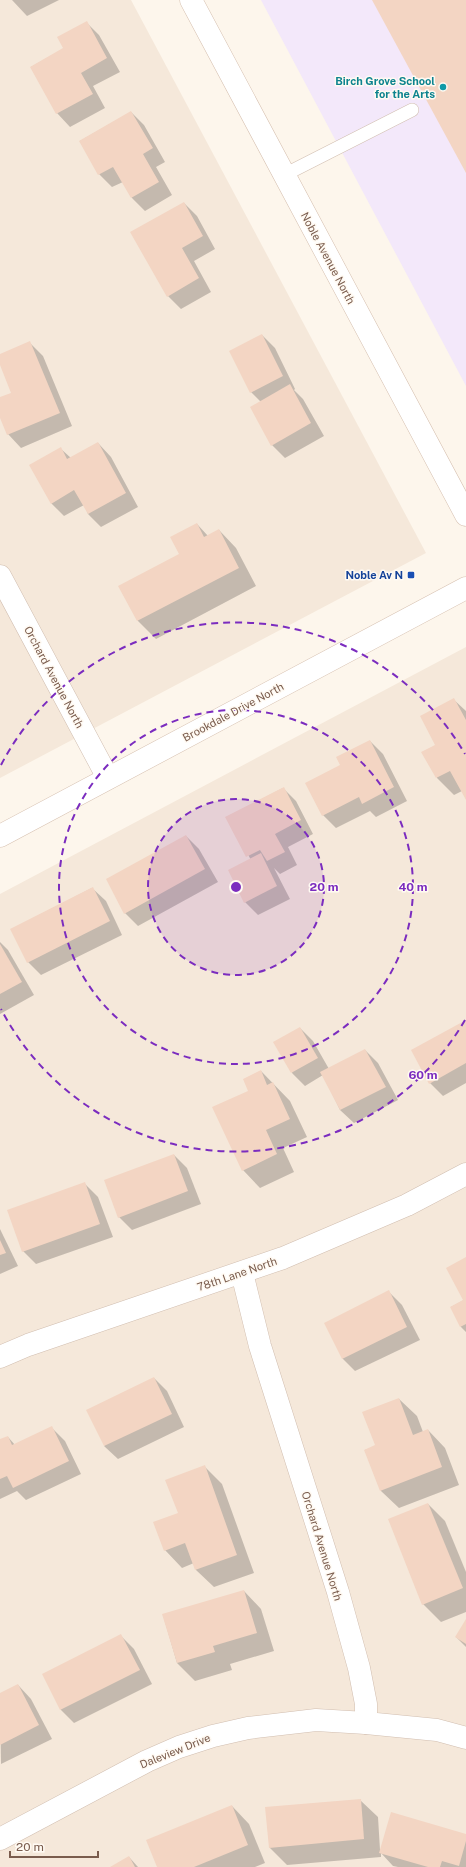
<svg xmlns="http://www.w3.org/2000/svg" width="466" height="1867" viewBox="0 0 466 1867" font-family="'Public Sans',sans-serif">
<rect width="100%" height="100%" fill="#fdf6ec"/>
<g fill="#f5e8da">
<path d="M0,0H131L426,553L0,778Z"/>
<path d="M466,647V1867H0V894Z"/>
</g>
<path fill="#f3e8fa" d="M261,0H466V386Z"/>
<g fill="#0003">
<path d="M12,0H59L27,16Z"/>
<path d="M86,22L99,35L120,72L93,86L105,108L70,127L57,113L31,67L65,48Z"/>
<path d="M131,112L144,125L165,162L156,167L172,195L145,211L132,198L123,182L112,187L99,174L80,141Z"/>
<path d="M184,203L197,216L215,249L194,261L211,292L181,309L168,296Z"/>
<path d="M262,335L275,348L295,389L294,390L303,399L324,436L285,458L272,445L261,402L251,392Z"/>
<path d="M30,343L43,356L72,426L21,448L8,434L0,415V398L13,393L0,363V355Z"/>
<path d="M98,443L111,457L138,507L101,527L88,514L84,505L64,516L51,503L61,449L71,458Z"/>
<path d="M197,524L208,536L219,530L236,548L256,586L156,639L138,621L120,586L181,554Z"/>
<path d="M453,699L466,711V798L462,791L454,795L437,778V745Z"/>
<path d="M370,741L383,754L407,801L376,817L370,811L336,828L323,815L342,766Z"/>
<path d="M283,788L296,801L313,834L288,847L297,865L280,874L274,868L290,899L258,915L245,902L251,860L227,817Z"/>
<path d="M186,836L199,849L218,882L138,926L125,913Z"/>
<path d="M92,888L106,901L122,935L41,975L28,962L12,929Z"/>
<path d="M0,942L8,950L34,995L0,1014Z"/>
<path d="M466,1021V1083L443,1096L430,1083Z"/>
<path d="M300,1028L313,1041L329,1069L365,1050L378,1063L398,1100L354,1123L340,1110L323,1075L305,1086L292,1073Z"/>
<path d="M261,1071L290,1101L307,1137L283,1148L294,1172L260,1188L243,1170L250,1091Z"/>
<path d="M174,1155L187,1168L201,1204L132,1230L119,1217Z"/>
<path d="M85,1184L98,1197L113,1237L36,1264L23,1251Z"/>
<path d="M0,1229L18,1266L0,1274Z"/>
<path d="M466,1258V1332L461,1327L451,1307L464,1300Z"/>
<path d="M389,1292L402,1305L420,1340L355,1371L342,1358Z"/>
<path d="M154,1378L167,1391L184,1427L118,1459L104,1446Z"/>
<path d="M399,1399L417,1416L423,1432L428,1430L445,1448L459,1485L399,1508L381,1491L365,1450L377,1446Z"/>
<path d="M52,1428L65,1441L81,1474L26,1500L17,1491L0,1499V1440L8,1437L15,1445Z"/>
<path d="M204,1466L222,1484L254,1573L214,1587L196,1570L194,1563L182,1568L165,1550L179,1514Z"/>
<path d="M428,1504L445,1521L466,1572V1612L441,1622L423,1604Z"/>
<path d="M244,1591L261,1609L274,1651L230,1664L232,1670L195,1681L177,1663L163,1615Z"/>
<path d="M466,1621V1647L456,1637Z"/>
<path d="M121,1636L134,1649L152,1684L74,1723L61,1710L44,1675Z"/>
<path d="M18,1685L31,1699L52,1739L1,1764L0,1695Z"/>
<path d="M360,1800L378,1817L380,1850L466,1835V1867H398L393,1866L381,1853V1857L287,1865L269,1847Z"/>
<path d="M232,1806L249,1824L265,1863L255,1867H158Z"/>
<path d="M129,1857L138,1867H112Z"/>
</g>
<g fill="#f3d5c3">
<path d="M372,0H466V173Z"/>
<path d="M87,21L107,58L81,73L93,94L56,114L30,67L63,48L57,37Z"/>
<path d="M131,111L153,148L143,154L159,182L131,198L113,167L98,175L79,141Z"/>
<path d="M184,202L203,236L182,248L199,278L167,297L130,232Z"/>
<path d="M262,334L283,376L250,393L229,351Z"/>
<path d="M30,341L60,413L7,435L0,418V397L11,393L0,365V354Z"/>
<path d="M290,384L311,423L271,446L250,407Z"/>
<path d="M98,442L126,493L88,514L74,490L51,504L29,465L61,447L67,459Z"/>
<path d="M197,523L204,537L219,529L239,568L137,621L118,586L179,554L170,537Z"/>
<path d="M454,698L466,720V800L450,771L436,778L421,752L435,745L420,716Z"/>
<path d="M370,740L394,787L362,804L359,797L322,816L305,783L340,765L336,757Z"/>
<path d="M284,787L301,820L275,834L285,852L267,861L260,850L246,857L225,817Z"/>
<path d="M186,835L205,869L124,914L106,879Z"/>
<path d="M261,853L277,886L244,903L228,870Z"/>
<path d="M93,887L110,921L27,963L10,929Z"/>
<path d="M0,944L22,982L0,994Z"/>
<path d="M466,1020V1063L429,1084L411,1050Z"/>
<path d="M300,1027L318,1058L291,1073L273,1042Z"/>
<path d="M365,1049L386,1087L340,1110L320,1072Z"/>
<path d="M261,1070L267,1085L273,1082L290,1119L266,1130L277,1154L242,1171L212,1107L248,1091L243,1079Z"/>
<path d="M174,1154L188,1191L118,1218L104,1180Z"/>
<path d="M85,1182L100,1224L22,1252L7,1210Z"/>
<path d="M0,1240L6,1253L0,1255Z"/>
<path d="M466,1257V1324L460,1327L450,1307L463,1300L446,1268Z"/>
<path d="M389,1290L407,1327L342,1359L324,1323Z"/>
<path d="M154,1377L172,1414L104,1446L86,1410Z"/>
<path d="M399,1398L413,1435L428,1429L442,1467L380,1491L364,1450L375,1445L362,1412Z"/>
<path d="M52,1426L69,1461L13,1488L7,1476L0,1479V1439L8,1436L12,1445Z"/>
<path d="M205,1465L237,1555L195,1570L185,1543L164,1551L153,1522L178,1513L165,1480Z"/>
<path d="M428,1503L463,1588L422,1605L388,1519Z"/>
<path d="M244,1590L257,1633L213,1646L215,1652L177,1663L162,1614Z"/>
<path d="M466,1619V1644L455,1637Z"/>
<path d="M121,1634L140,1670L60,1710L42,1674Z"/>
<path d="M18,1684L39,1725L0,1745V1693Z"/>
<path d="M361,1799L364,1839L269,1848L265,1807Z"/>
<path d="M232,1805L248,1845L194,1867H157L146,1840Z"/>
<path d="M391,1812L466,1834V1841L459,1866L442,1861L440,1867H428L379,1853Z"/>
<path d="M129,1856L135,1867H110Z"/>
</g>
<g fill="none" stroke-linecap="round" stroke-linejoin="round">
<g stroke="#d1beb0" stroke-width="14">
<path id="lane" d="M284,175L412,110"/>
</g>
<g stroke="#d1beb0" stroke-width="23">
<g id="street">
<path d="M0,576L108,778"/>
<path d="M242,1273L260,1346L338,1592L359,1668L366,1704V1723L437,1730L466,1738"/>
<path d="M0,1357L28,1345L283,1258L407,1205L466,1174"/>
<path d="M0,1839L147,1761L179,1747L213,1736L248,1728L316,1720L366,1723"/>
</g>
</g>
<g stroke="#d6c0b0" stroke-width="23">
<g id="secondary">
<path d="M191,0L466,515"/>
<path d="M0,836L466,588"/>
</g>
</g>
<use href="#lane" stroke="#fff" stroke-width="13"/>
<use href="#street" stroke="#fff" stroke-width="22"/>
<use href="#secondary" stroke="#fff" stroke-width="22"/>
</g>
<circle cx="236" cy="887" r="88" fill="#7b2cbf" fill-opacity=".12"/>
<g fill="none" stroke="#7b2cbf" stroke-width="2" stroke-dasharray="7 5">
<circle cx="236" cy="887" r="88"/>
<circle cx="236" cy="887" r="177"/>
<path d="M465 1020A265 265 0 0 1 1 1009M1 765A265 265 0 0 1 465 754"/>
</g>
<circle fill="#0f9aa8" stroke="#fffaf3" stroke-width="1.5" cx="443" cy="87" r="4"/>
<rect fill="#1a4fb4" stroke="#fffaf3" stroke-width="1.5" x="407" y="571" width="8" height="8" rx="2"/>
<g text-anchor="middle" dominant-baseline="central" stroke-width="3" stroke-linejoin="round" paint-order="stroke">
<g font-size="11" font-weight="bold" fill="#0d838f" stroke="#fffaf3" text-anchor="end">
<text x="435" y="81">Birch Grove School<tspan x="435" dy="13">for the Arts</tspan></text>
</g>
<g font-size="11" fill="#7a5c4d" stroke="#fffaf3">
<text transform="translate(328 258) rotate(62)">Noble Avenue North</text>
<text transform="translate(54 677) rotate(62)">Orchard Avenue North</text>
<text transform="translate(233 712) rotate(-28)">Brookdale Drive North</text>
<text transform="translate(237 1274) rotate(-19)">78th Lane North</text>
<text transform="translate(322 1546) rotate(73)">Orchard Avenue North</text>
<text transform="translate(175 1751) rotate(-22)">Daleview Drive</text>
</g>
<g font-size="11" font-weight="bold" fill="#164399" stroke="#fffaf3" text-anchor="end">
<text x="403" y="575">Noble Av N</text>
</g>
</g>
<circle cx="236" cy="887" r="6" fill="#7b2cbf" stroke="#fffaf3" stroke-width="2"/>
<g font-size="12" text-anchor="middle" font-weight="bold" fill="#7b2cbf" stroke="#fffaf3" stroke-width="3" stroke-linejoin="round" paint-order="stroke">
<text x="324" y="891">20 m</text>
<text x="413" y="891">40 m</text>
<text x="423" y="1079">60 m</text>
</g>
<path d="M10 1851v6h88v-6" fill="none" stroke="#7a5c4d" stroke-width="2"/>
<text x="16" y="1851" font-size="12" fill="#7a5c4d" stroke="#fffaf3" stroke-width="3" paint-order="stroke">20 m</text>
</svg>
